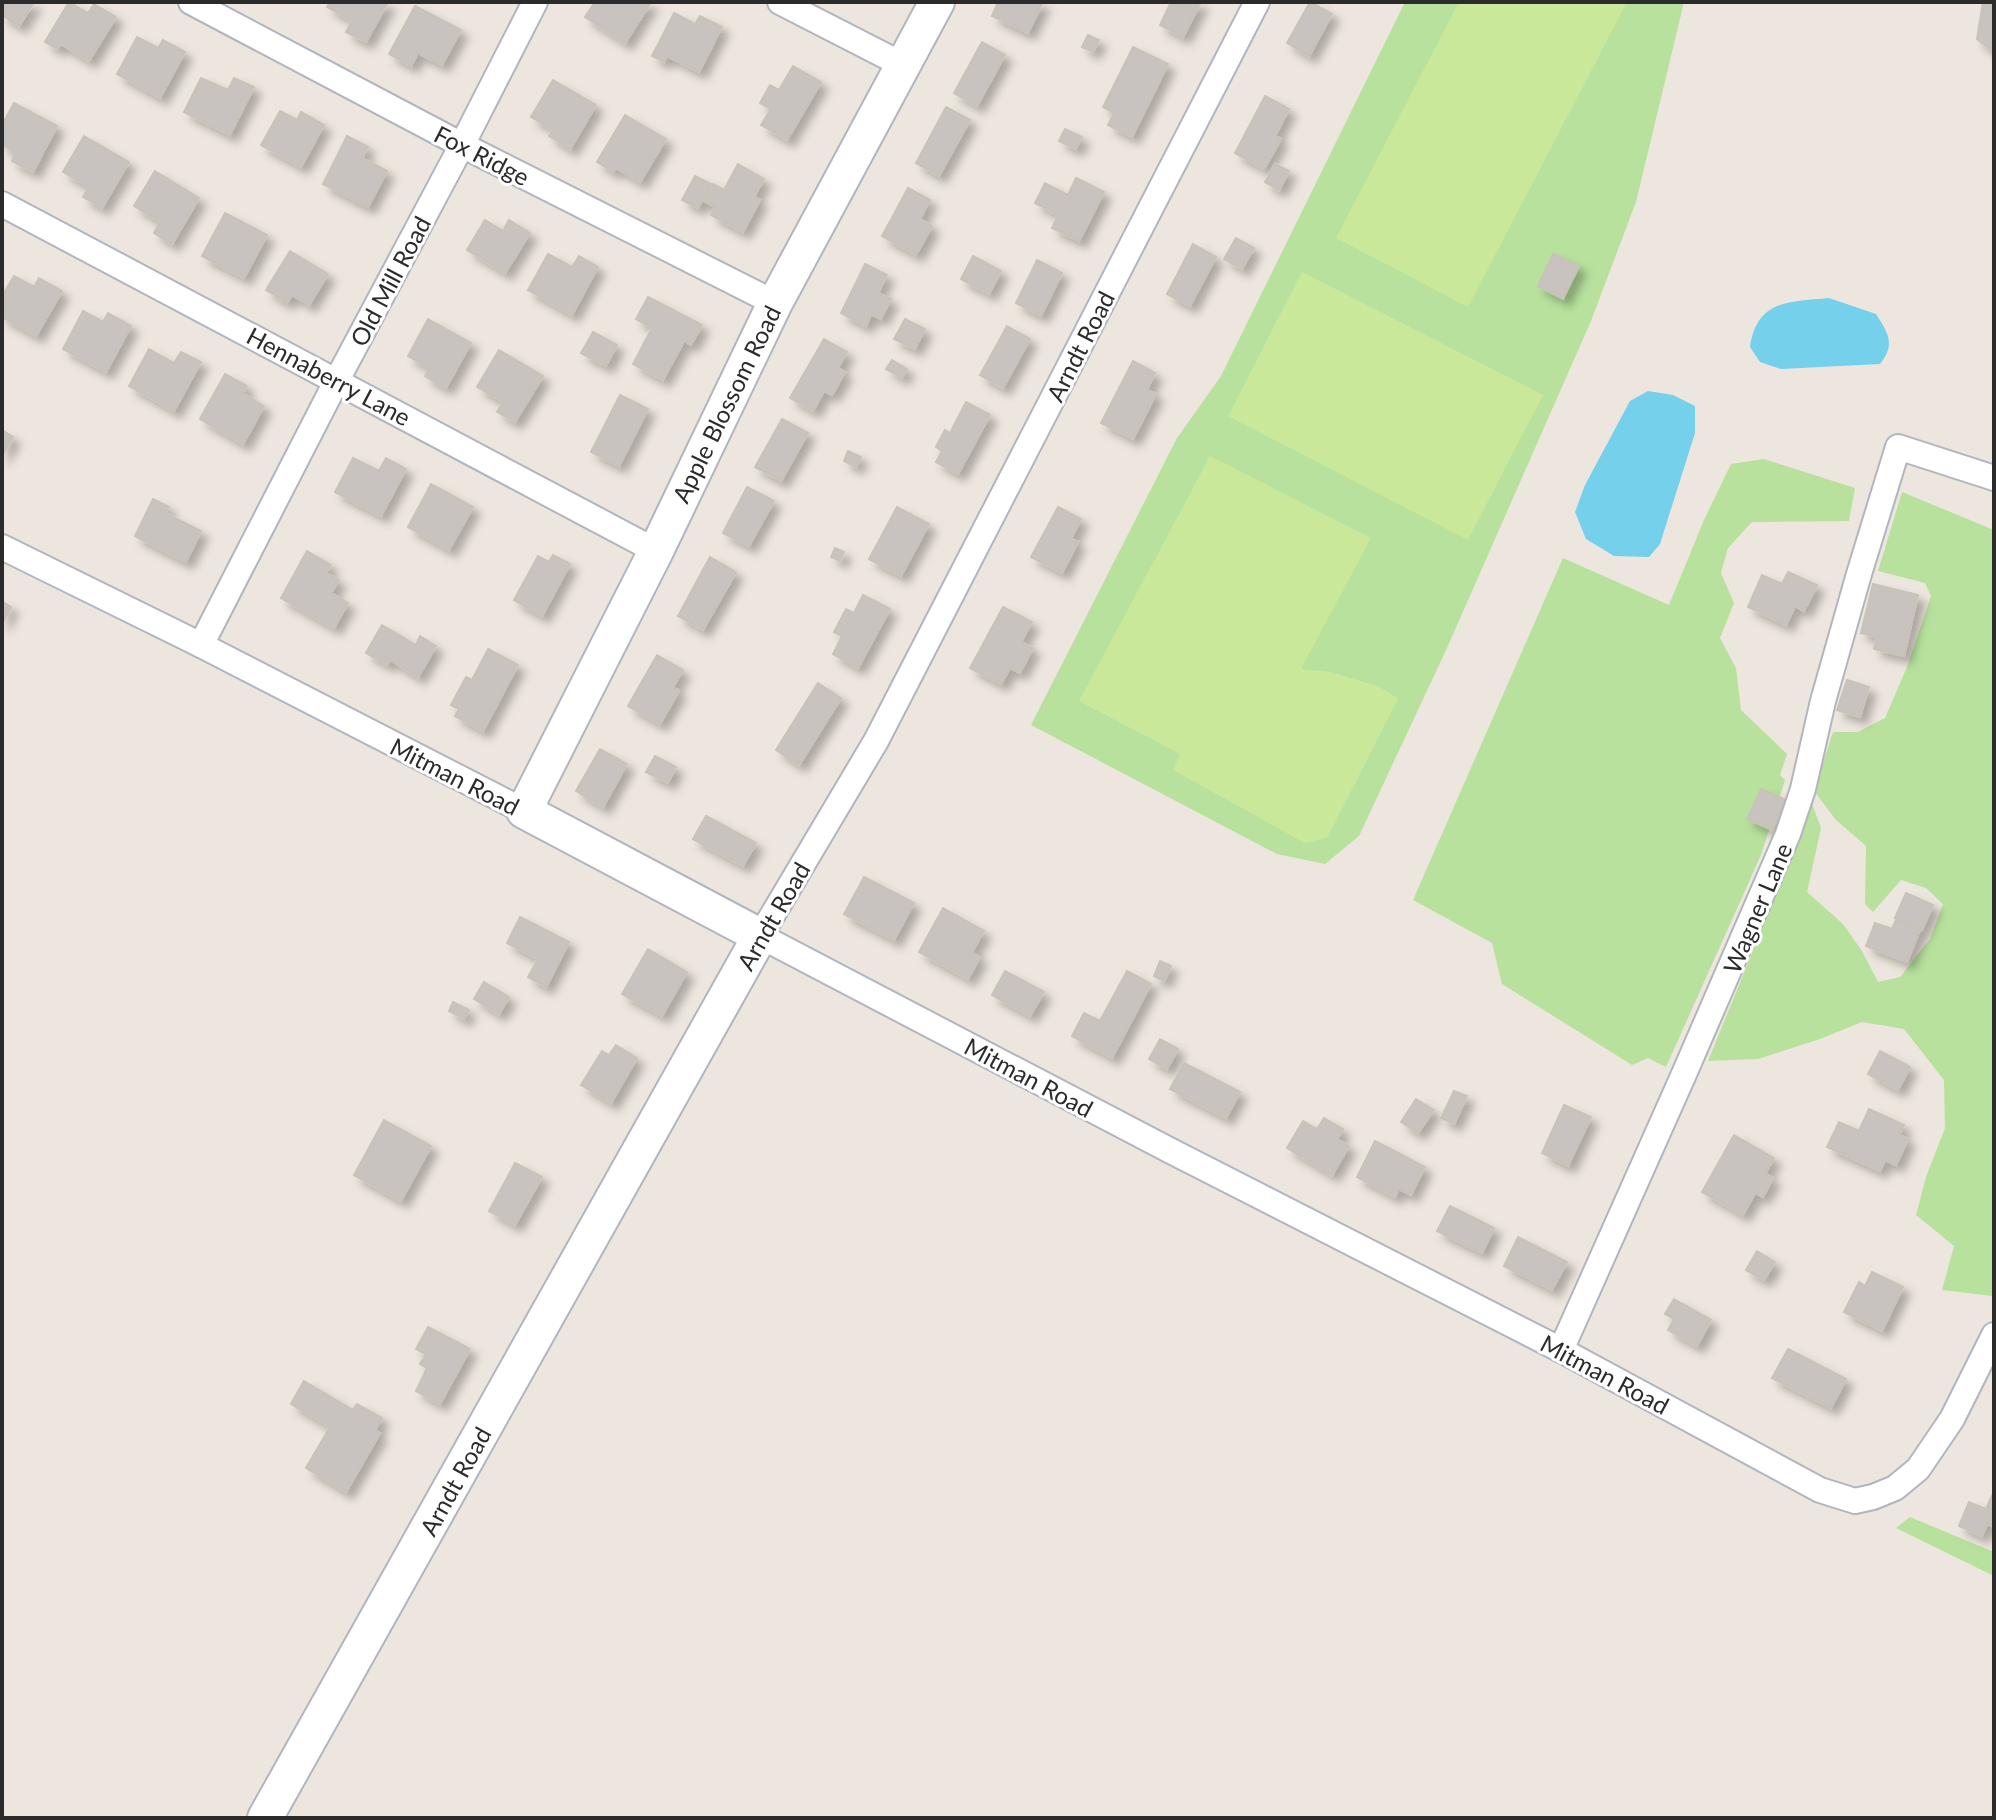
<svg xmlns="http://www.w3.org/2000/svg" width="1996" height="1820" viewBox="0 0 1996 1820" font-family="Lato,sans-serif">
<defs>
<filter id="shadow"><feDropShadow dx="7" dy="7" stdDeviation="4" flood-color="#0004"/></filter>
</defs>
<rect width="100%" height="100%" fill="#ede6de"/>
<g fill="#b7e19d">
<path d="M1405,2H1684L1636,202L1591,321L1447,648L1359,836L1325,864L1277,854L1031,725L1177,438L1221,376Z"/>
<path d="M1764,459L1855,488L1849,521L1752,522L1728,548L1721,573L1734,603L1720,638L1736,668L1741,710L1787,754L1780,775L1785,780L1761,855L1666,1067L1648,1058L1632,1065L1502,984L1492,943L1413,900L1563,558L1669,605L1704,520L1731,464Z"/>
<path d="M1902,492L1994,530V1290L1992,1296L1942,1290L1954,1246L1916,1215L1926,1177L1945,1128L1944,1080L1904,1029L1862,1022L1820,1039L1758,1059L1708,1061L1755,946L1811,801L1821,828L1807,892L1843,924L1862,951L1878,982L1900,977L1930,939L1943,904L1926,888L1901,880L1873,912L1865,904L1866,846L1836,820L1814,791L1833,732H1858L1885,718L1907,667L1931,596L1925,583L1878,571Z"/>
<path d="M1910,1517L1994,1552V1576L1896,1528Z"/>
</g>
<g fill="#cae899">
<path d="M1459,2H1627L1468,307L1336,238Z"/>
<path d="M1302,272L1543,395L1468,540L1228,416Z"/>
<path d="M1210,456L1371,538L1301,669L1331,672L1380,687L1398,699L1327,838L1305,843L1173,770L1180,754L1079,701Z"/>
</g>
<g fill="#75d0eb">
<path d="M1829,298L1876,314C1888,333 1896,344 1880,364L1781,369L1760,362L1750,347C1757,299 1790,302 1829,298Z"/>
<path d="M1648,391L1673,395L1695,406V433L1660,544L1649,557L1614,556L1586,539L1575,512L1585,485L1630,401Z"/>
</g>
<g fill="#c8c3be" stroke="#c8c2b8" stroke-width="2" filter="url(#shadow)">
<path d="M2,2H34L19,26L2,15Z"/>
<path d="M69,2L88,13L94,4L116,17L89,61L61,44L57,49L45,42Z"/>
<path d="M330,2H388L366,42L346,32L352,21L327,7Z"/>
<path d="M595,2H651L625,43L585,17Z"/>
<path d="M998,2H1043L1028,33L992,16Z"/>
<path d="M1171,2H1201L1183,37L1160,25Z"/>
<path d="M1310,2L1332,14L1309,56L1287,43Z"/>
<path d="M1983,2H1994V52L1977,39Z"/>
<path d="M415,6L461,30L442,65L418,53L411,66L389,54Z"/>
<path d="M674,13L695,24L700,16L722,27L699,72L667,56L664,62L652,56Z"/>
<path d="M1088,35L1099,40L1093,52L1082,47Z"/>
<path d="M137,37L158,48L163,40L185,52L160,98L117,74Z"/>
<path d="M982,42L1005,55L977,106L954,93Z"/>
<path d="M1133,47L1168,64L1132,137L1108,125L1114,113L1103,107Z"/>
<path d="M793,66L821,82L787,140L761,125L771,109L760,103L770,85L779,90Z"/>
<path d="M201,78L228,90L234,78L254,87L230,135L184,112Z"/>
<path d="M553,80L596,105L570,149L549,136L553,130L531,117Z"/>
<path d="M1265,96L1289,109L1275,136L1281,139L1264,169L1235,153Z"/>
<path d="M14,103L57,126L33,172L12,161L16,152L2,145V125Z"/>
<path d="M946,107L970,120L939,176L916,163Z"/>
<path d="M280,111L297,120L301,112L324,125L301,167L261,145Z"/>
<path d="M625,115L666,139L640,182L616,168L613,172L597,162Z"/>
<path d="M1065,129L1082,137L1076,149L1059,141Z"/>
<path d="M84,136L129,162L102,208L83,197L89,187L63,172Z"/>
<path d="M347,136L368,147L362,158L387,171L368,207L323,184Z"/>
<path d="M738,164L764,179L754,197L760,200L743,232L711,215L716,207L704,201L713,184L724,190Z"/>
<path d="M1275,164L1289,171L1279,190L1265,182Z"/>
<path d="M155,171L199,198L172,244L154,233L160,222L134,206Z"/>
<path d="M695,176L711,184L698,208L682,200Z"/>
<path d="M1076,178L1104,192L1079,241L1052,228L1058,215L1035,203L1045,183L1068,195Z"/>
<path d="M908,188L930,200L920,219L932,226L916,255L882,236Z"/>
<path d="M225,213L267,235L244,278L202,256Z"/>
<path d="M485,220L503,231L509,220L530,233L505,273L467,250Z"/>
<path d="M1236,238L1254,248L1242,269L1224,259Z"/>
<path d="M1193,244L1216,257L1190,306L1167,294Z"/>
<path d="M290,251L328,274L309,305L292,295L287,303L266,290Z"/>
<path d="M548,254L572,267L579,256L598,267L572,315L528,290Z"/>
<path d="M1553,254L1579,266L1563,299L1538,286Z"/>
<path d="M973,256L1001,271L989,294L961,279Z"/>
<path d="M1037,260L1062,273L1041,316L1016,303Z"/>
<path d="M865,264L887,275L878,293L891,299L881,319L871,314L866,326L841,313Z"/>
<path d="M14,276L34,287L39,278L62,291L36,336L2,317V296Z"/>
<path d="M648,297L702,325L691,345L684,341L663,380L633,364L652,328L636,319Z"/>
<path d="M83,311L103,322L108,313L131,326L106,372L63,349Z"/>
<path d="M428,319L471,343L446,388L425,376L429,368L408,356Z"/>
<path d="M905,319L925,329L915,349L894,339Z"/>
<path d="M1007,326L1030,339L1003,388L980,375Z"/>
<path d="M593,332L617,345L606,366L581,353Z"/>
<path d="M824,339L847,352L838,368L845,372L832,395L824,391L813,411L790,398Z"/>
<path d="M149,349L174,363L181,352L201,362L174,411L129,386Z"/>
<path d="M499,350L543,376L515,422L497,412L503,402L477,387Z"/>
<path d="M892,360L907,369L902,378L886,369Z"/>
<path d="M1133,361L1155,373L1147,390L1156,394L1133,439L1101,423Z"/>
<path d="M225,374L247,386L242,393L264,406L243,444L200,419Z"/>
<path d="M620,395L648,409L619,466L591,452Z"/>
<path d="M966,402L990,415L958,474L936,462L942,451L936,447L945,430L950,433Z"/>
<path d="M782,419L808,433L781,481L755,467Z"/>
<path d="M2,430L13,437L2,456Z"/>
<path d="M848,451L861,457L856,467L844,461Z"/>
<path d="M353,458L379,471L386,458L406,469L381,516L335,492Z"/>
<path d="M431,484L473,507L449,550L408,527Z"/>
<path d="M747,487L774,501L749,546L723,533Z"/>
<path d="M153,499L169,507L165,513L201,531L186,562L135,536Z"/>
<path d="M897,507L929,524L901,576L869,559Z"/>
<path d="M1058,507L1081,519L1071,539L1078,542L1062,573L1031,557Z"/>
<path d="M835,548L844,552L840,561L831,557Z"/>
<path d="M307,551L331,565L326,573L339,580L331,593L348,603L334,628L281,598Z"/>
<path d="M553,555L570,564L542,616L514,600L538,556L549,562Z"/>
<path d="M710,557L736,572L703,630L678,616Z"/>
<path d="M1788,572L1817,585L1804,611L1795,606L1786,625L1748,607L1762,575L1782,584Z"/>
<path d="M1873,584L1918,595L1904,656L1874,649L1877,637L1861,633Z"/>
<path d="M863,595L890,609L858,668L833,654L842,636L834,632L846,609L854,613Z"/>
<path d="M2,601L11,607L2,624Z"/>
<path d="M1003,607L1032,622L1021,642L1033,648L1020,673L1010,668L1001,684L970,668Z"/>
<path d="M382,625L416,645L420,636L436,646L418,677L390,660L387,665L366,653Z"/>
<path d="M488,649L518,665L483,731L455,716L459,709L451,705L466,677L472,680Z"/>
<path d="M657,655L683,670L673,687L679,691L660,724L628,706Z"/>
<path d="M1847,680L1869,687L1860,717L1837,710Z"/>
<path d="M818,683L841,698L799,765L776,750Z"/>
<path d="M600,749L627,764L603,807L576,791Z"/>
<path d="M655,756L676,767L668,783L646,772Z"/>
<path d="M1761,789L1786,800L1772,830L1747,819Z"/>
<path d="M706,816L756,843L743,866L693,839Z"/>
<path d="M864,877L914,903L894,940L844,914Z"/>
<path d="M1906,893L1933,905L1922,930L1895,918Z"/>
<path d="M943,908L984,931L972,952L980,957L968,979L919,952Z"/>
<path d="M520,917L569,942L546,987L528,977L538,959L507,943Z"/>
<path d="M1896,920L1920,930L1907,962L1866,946L1875,923L1892,929Z"/>
<path d="M648,949L687,972L662,1016L622,994Z"/>
<path d="M1160,961L1171,966L1164,981L1154,976Z"/>
<path d="M1005,971L1044,992L1030,1016L992,995Z"/>
<path d="M1127,971L1151,984L1112,1058L1072,1036L1084,1013L1100,1021Z"/>
<path d="M484,982L509,997L499,1014L474,999Z"/>
<path d="M453,1002L469,1010L464,1019L449,1011Z"/>
<path d="M1160,1039L1178,1049L1167,1069L1149,1059Z"/>
<path d="M616,1045L637,1058L611,1103L581,1085L602,1051L609,1055Z"/>
<path d="M1880,1051L1910,1067L1898,1090L1868,1074Z"/>
<path d="M1184,1063L1240,1092L1226,1118L1170,1089Z"/>
<path d="M1454,1091L1467,1096L1454,1124L1441,1118Z"/>
<path d="M1416,1099L1434,1110L1418,1133L1401,1122Z"/>
<path d="M1564,1105L1591,1117L1568,1166L1542,1153Z"/>
<path d="M1869,1109L1904,1125L1899,1135L1908,1139L1896,1165L1885,1160L1880,1171L1827,1147L1839,1122L1859,1131Z"/>
<path d="M1324,1118L1343,1129L1337,1139L1349,1146L1332,1175L1287,1148L1303,1121L1317,1129Z"/>
<path d="M384,1120L431,1146L401,1201L354,1175Z"/>
<path d="M1734,1135L1774,1158L1765,1174L1773,1178L1763,1197L1755,1193L1743,1215L1702,1192Z"/>
<path d="M1375,1141L1425,1167L1411,1195L1399,1189L1395,1197L1357,1177Z"/>
<path d="M515,1163L542,1177L515,1225L489,1211Z"/>
<path d="M1450,1206L1494,1228L1482,1253L1437,1231Z"/>
<path d="M1518,1237L1567,1262L1552,1290L1504,1266Z"/>
<path d="M1757,1251L1775,1262L1764,1280L1746,1270Z"/>
<path d="M1872,1272L1903,1287L1882,1331L1844,1312L1859,1282L1865,1286Z"/>
<path d="M1674,1299L1711,1320L1697,1346L1668,1330L1674,1319L1665,1314Z"/>
<path d="M428,1327L470,1349L440,1404L416,1391L427,1368L420,1364L426,1354L416,1349Z"/>
<path d="M1788,1349L1846,1379L1831,1408L1772,1378Z"/>
<path d="M304,1381L353,1410L357,1404L382,1418L375,1430L380,1433L346,1492L306,1468L330,1427L291,1404Z"/>
<path d="M1994,1491V1527L1987,1524L1982,1536L1959,1526L1969,1502L1986,1509Z"/>
</g>
<g fill="none" stroke-linecap="round" stroke-linejoin="round">
<g stroke="#b1b5be" stroke-width="28">
<g id="street">
<path d="M191,2L462,145L775,303"/>
<path d="M780,2L903,65"/>
<path d="M1257,2L876,741L760,936L1171,1151L1561,1350L1820,1490L1855,1501L1873,1497L1895,1488L1918,1469L1952,1419L1994,1335"/>
<path d="M2,204L656,551"/>
<path d="M2,547L201,645L524,811"/>
<path d="M201,645L337,380L462,145L535,2"/>
<path d="M1561,1350L1684,1074L1788,834L1803,789L1823,701L1859,574L1898,447L1994,478"/>
</g>
</g>
<g stroke="#b1b5be" stroke-width="38">
<path id="secondary" d="M265,1818L760,936L524,811L656,551L775,303L937,2"/>
</g>
<use href="#street" stroke="#fff" stroke-width="24"/>
<use href="#secondary" stroke="#fff" stroke-width="34"/>
</g>
<g text-anchor="middle" dominant-baseline="central" stroke-width="6" stroke-linejoin="round" paint-order="stroke">
<g font-size="24" fill="#2b2b2b" stroke="#fff">
<text transform="translate(482 155) rotate(27)">Fox Ridge</text>
<text transform="translate(390 281) rotate(-62)">Old Mill Road</text>
<text transform="translate(1080 346) rotate(-63)">Arndt Road</text>
<text transform="translate(329 376) rotate(28)">Hennaberry Lane</text>
<text transform="translate(726 404) rotate(-64)">Apple Blossom Road</text>
<text transform="translate(455 776) rotate(27)">Mitman Road</text>
<text transform="translate(1757 908) rotate(-67)">Wagner Lane</text>
<text transform="translate(773 916) rotate(-60)">Arndt Road</text>
<text transform="translate(1029 1077) rotate(28)">Mitman Road</text>
<text transform="translate(1605 1374) rotate(28)">Mitman Road</text>
<text transform="translate(455 1481) rotate(-61)">Arndt Road</text>
</g>
</g>
<rect width="1996" height="1820" fill="none" stroke="#2b2b2b" stroke-width="8"/>
</svg>
